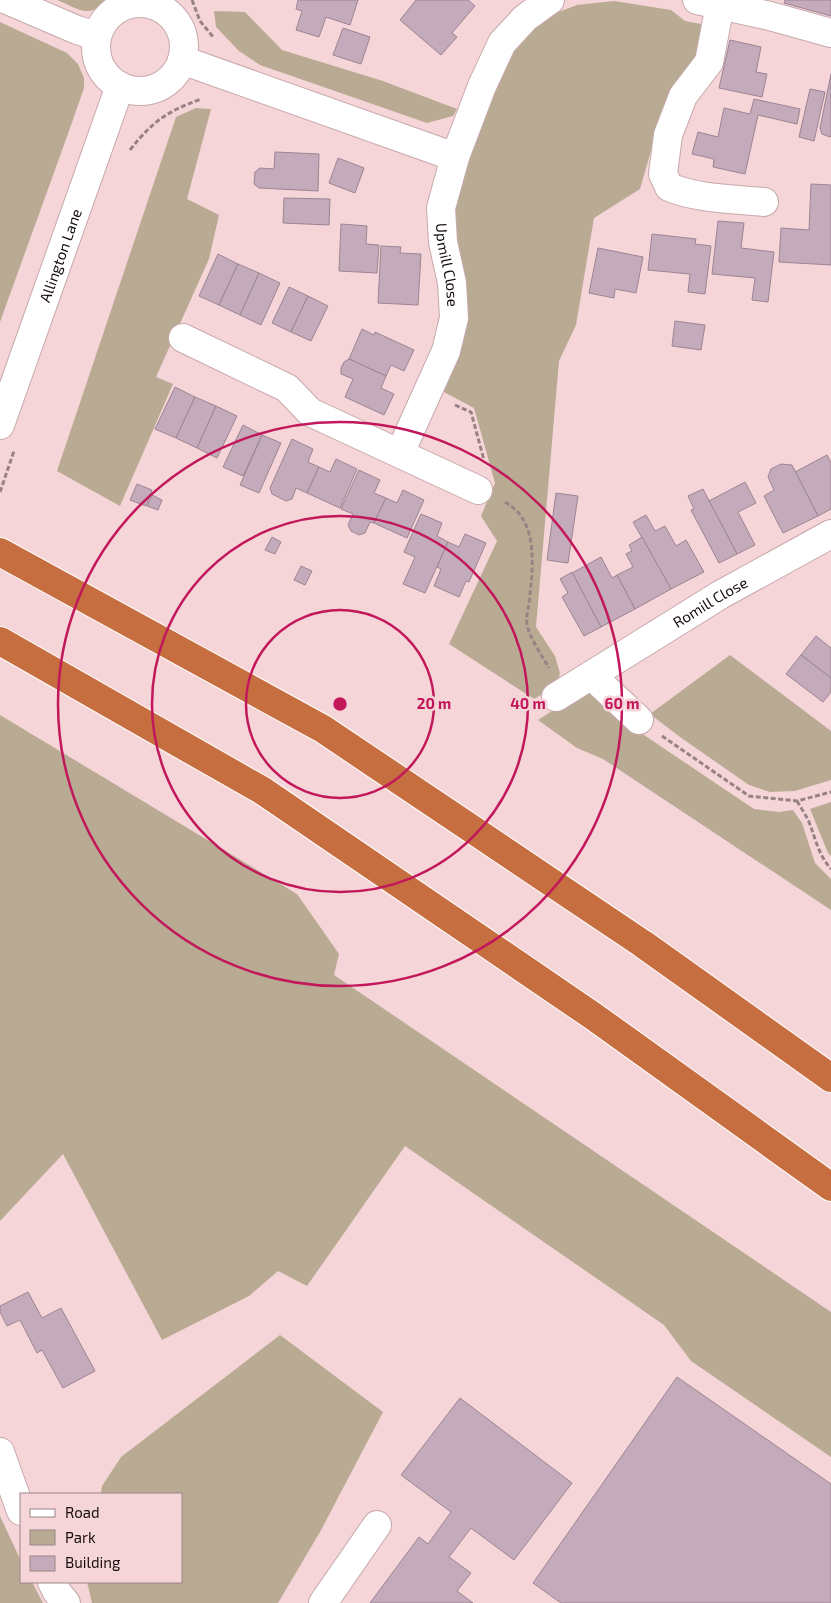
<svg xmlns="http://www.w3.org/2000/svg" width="831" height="1603" viewBox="0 0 831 1603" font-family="'Exo 2',sans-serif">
<rect width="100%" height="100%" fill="#f5d5d7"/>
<g fill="#b9ab93">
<path d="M57,0H104C90,21 76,7 57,0Z"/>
<path d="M614,1L671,10L685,21L707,25V49L683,74L665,102L640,189L594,218L576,325L559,361L536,627L555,656L560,673L557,686L534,699L449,644L497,541L481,516L495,483L474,408L442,391L460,354L463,337L453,213L477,137L509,53L529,31L553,14L577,5Z"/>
<path d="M214,11L245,12L282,50L383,81L457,109L453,116L427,123L260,65L239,51L216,27Z"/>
<path d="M0,22L67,53L78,64L84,78V88L69,131L0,322Z"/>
<path d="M196,108L211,109L187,199L219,215L209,259L156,377L173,384L120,506L57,471L176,117Z"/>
<path d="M730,655L831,731V780L795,791L770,792L749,785L680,737L650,714Z"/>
<path d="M583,693H594L641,733L754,809L779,812L793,810L802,823L815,863L831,879V910L603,759L577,748L538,720L569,700Z"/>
<path d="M0,715L297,894L339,954L334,975L831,1312V1457L691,1361L664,1325L405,1146L307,1286L278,1271L249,1296L162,1340L63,1154L0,1221Z"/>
<path d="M831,802V856L828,853L810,809Z"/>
<path d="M280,1335L383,1412L320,1532L278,1603H92L87,1582H181V1494H101L102,1486L121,1457Z"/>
<path d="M0,1516L21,1561V1582H32L43,1603H0Z"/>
</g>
<g fill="#c4abbb" stroke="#9c8493">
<path d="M298,0H358L350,25L326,17L319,37L296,30L302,11L296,9Z"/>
<path d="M416,0H468L475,6L452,33L457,37L441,55L400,20Z"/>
<path d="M785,0H831V16L784,3Z"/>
<path d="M343,28L370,37L361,64L333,55Z"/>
<path d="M730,40L761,47L756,72L767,74L762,97L719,88Z"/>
<path d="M831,74V136L830,137L822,134L820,128Z"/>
<path d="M810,89L825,92L814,141L799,137Z"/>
<path d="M754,99L800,109L797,124L758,115L745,174L713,167L714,159L692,154L698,132L718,137L724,108L750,114Z"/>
<path d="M275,152L319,154L318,191L259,188L254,184L255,172L260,168L274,169Z"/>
<path d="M338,158L364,168L355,193L329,183Z"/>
<path d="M811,184L831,185V265L779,262L781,228L809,230Z"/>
<path d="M284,198L330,199L329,225L283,223Z"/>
<path d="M718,221L744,223L741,248L774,252L768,302L752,300L755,278L712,274Z"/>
<path d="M341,224L367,226L366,244L379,245L377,273L339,271Z"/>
<path d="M652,234L696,239L695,244L711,246L705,294L688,292L690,274L648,270Z"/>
<path d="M381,246L401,247L400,253L421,254L418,305L378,303Z"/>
<path d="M598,248L643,257L636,293L615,289L614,298L589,293Z"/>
<path d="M218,254L238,264L219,305L199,296Z"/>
<path d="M238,264L259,273L240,315L219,305Z"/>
<path d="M259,273L280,283L261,325L240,315Z"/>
<path d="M289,287L308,296L291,332L272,323Z"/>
<path d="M308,296L328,306L311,341L291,332Z"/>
<path d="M675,321L705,325L701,350L672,346Z"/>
<path d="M362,329L374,335L375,332L414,350L404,371L391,365L386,376L349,359Z"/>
<path d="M349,359L386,376L381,388L394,394L384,415L345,397L353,379L341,374V368L344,362Z"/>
<path d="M175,387L195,397L176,438L155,429Z"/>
<path d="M195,397L216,406L197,448L176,438Z"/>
<path d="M216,406L237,416L217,458L197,448Z"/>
<path d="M243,425L262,435L243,476L223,467Z"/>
<path d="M262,435L281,443L259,493L240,485Z"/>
<path d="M292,439L313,449L308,462L319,467L307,493L296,488L292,499L286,501L272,494L270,488Z"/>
<path d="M827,455L831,463V509L818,516L795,472Z"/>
<path d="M336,459L357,469L340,508L307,493L319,467L330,472Z"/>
<path d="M781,464L792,465L818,516L783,533L764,496L774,490L768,477L771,469Z"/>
<path d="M359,470L380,480L374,493L386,498L374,523L370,522L365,533L359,535L351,531L348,525L353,514L341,509Z"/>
<path d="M745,482L756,503L738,512L755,545L737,554L709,501Z"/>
<path d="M137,484L152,490L146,506L130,500Z"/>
<path d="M703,489L737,554L719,563L691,510L694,509L688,496Z"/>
<path d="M403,490L424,500L407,538L374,523L386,498L397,503Z"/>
<path d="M556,493L578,496L568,563L547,560Z"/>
<path d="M152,495L162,500L158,510L147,506Z"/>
<path d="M421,514L442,523L437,536L448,542L425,593L403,584L415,557L404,552Z"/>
<path d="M646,515L655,531L665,526L676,546L686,540L704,572L671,589L633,522Z"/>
<path d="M465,534L486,543L469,582L466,581L459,597L434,586L441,569L437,567L448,542L459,547Z"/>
<path d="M272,537L281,542L275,554L265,550Z"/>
<path d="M642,537L671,589L635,609L617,575L633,567L626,554L632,551L629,545Z"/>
<path d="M601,557L612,578L617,575L635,609L601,627L572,573Z"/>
<path d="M301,566L312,571L305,585L294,580Z"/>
<path d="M572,572L601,627L584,636L562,597L568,593L560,579Z"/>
<path d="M816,636L831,648V678L801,655Z"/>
<path d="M801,655L831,678V692L823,702L786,674Z"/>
<path d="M28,1292L42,1318L61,1308L95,1371L63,1388L42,1350L37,1353L20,1320L7,1326L0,1312V1306Z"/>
<path d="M677,1377L831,1484V1603H561L533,1583Z"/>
<path d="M460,1398L572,1483L514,1560L471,1528L449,1557L471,1573L457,1591L473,1603H370L419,1537L428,1544L451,1512L401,1475Z"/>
</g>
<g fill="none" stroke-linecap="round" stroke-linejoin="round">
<g stroke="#c7a8ab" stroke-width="30">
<g id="minor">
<path d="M7,0L77,30L97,36"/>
<path d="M697,0L770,16L831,33"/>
<circle cx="140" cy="47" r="44"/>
<path d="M720,5L709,62L683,96L668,135L663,174L669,187C698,199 733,199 764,202"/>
<path id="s1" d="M182,60L455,157L441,208L443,242L452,283L454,318L446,351L400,453"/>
<path d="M455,157L482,86L502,43L525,18L550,0"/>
<path d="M183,338L287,388L310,412L478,490"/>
<path id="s2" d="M0,425L120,86"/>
<path d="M591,675L639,720"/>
<path id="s3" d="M556,697L720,595L831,534"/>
<path d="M0,1452L21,1511"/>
<path d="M52,1582L57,1592L66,1603"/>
<path d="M323,1603L377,1525"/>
</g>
</g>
<g stroke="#fff" stroke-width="30">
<g id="highway">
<path d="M0,552L323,729L643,944L831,1078"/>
<path d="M0,641L263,791L593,1016L831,1187"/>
</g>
</g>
<g stroke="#998284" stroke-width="3" stroke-dasharray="5 2.5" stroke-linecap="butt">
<path d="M192,0L200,21L214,38"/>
<path d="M130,150C153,121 166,112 201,99"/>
<path d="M455,405L471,412L484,460"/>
<path d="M0,492L14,451"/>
<path d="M505,502C541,522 532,571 529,604C528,610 526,617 527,623C528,636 543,657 549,668"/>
<path d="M662,736L749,796L797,801L831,792"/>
<path d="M797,801C801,808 806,815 809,822C816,840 818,854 831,869"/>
</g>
<use href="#minor" stroke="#fff" stroke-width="28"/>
<use href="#highway" stroke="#c66e3f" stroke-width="28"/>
</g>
<g fill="none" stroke="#c2185b" stroke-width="2.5">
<circle cx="340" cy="704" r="94"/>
<circle cx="340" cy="704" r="188"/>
<circle cx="340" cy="704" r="282"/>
</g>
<g text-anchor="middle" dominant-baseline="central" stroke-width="5" stroke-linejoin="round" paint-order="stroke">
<g font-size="15" fill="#170d0e" stroke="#f5d5d7">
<text stroke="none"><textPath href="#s2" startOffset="180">Allington Lane</textPath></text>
<text stroke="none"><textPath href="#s1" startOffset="400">Upmill Close</textPath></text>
<text stroke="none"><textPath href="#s3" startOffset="181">Romill Close</textPath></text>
</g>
</g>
<circle cx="340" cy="704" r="8" fill="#c2185b" stroke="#f5d5d7" stroke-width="2.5"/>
<g font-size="15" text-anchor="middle" font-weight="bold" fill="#c2185b" stroke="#f5d5d7" stroke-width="5" stroke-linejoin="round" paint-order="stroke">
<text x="434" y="709">20 m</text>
<text x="528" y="709">40 m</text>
<text x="622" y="709">60 m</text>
</g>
<rect x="20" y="1493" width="162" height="90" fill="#f5d5d7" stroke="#9c8587"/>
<rect x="30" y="1509" width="25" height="8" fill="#ffffff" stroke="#9c8587"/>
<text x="65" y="1518" font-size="15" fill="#170d0e">Road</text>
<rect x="30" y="1530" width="25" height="15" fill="#b9ab93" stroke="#9c8587"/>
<text x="65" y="1543" font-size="15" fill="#170d0e">Park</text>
<rect x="30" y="1556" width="25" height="15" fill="#c4abbb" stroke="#9c8587"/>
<text x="65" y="1568" font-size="15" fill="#170d0e">Building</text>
</svg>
